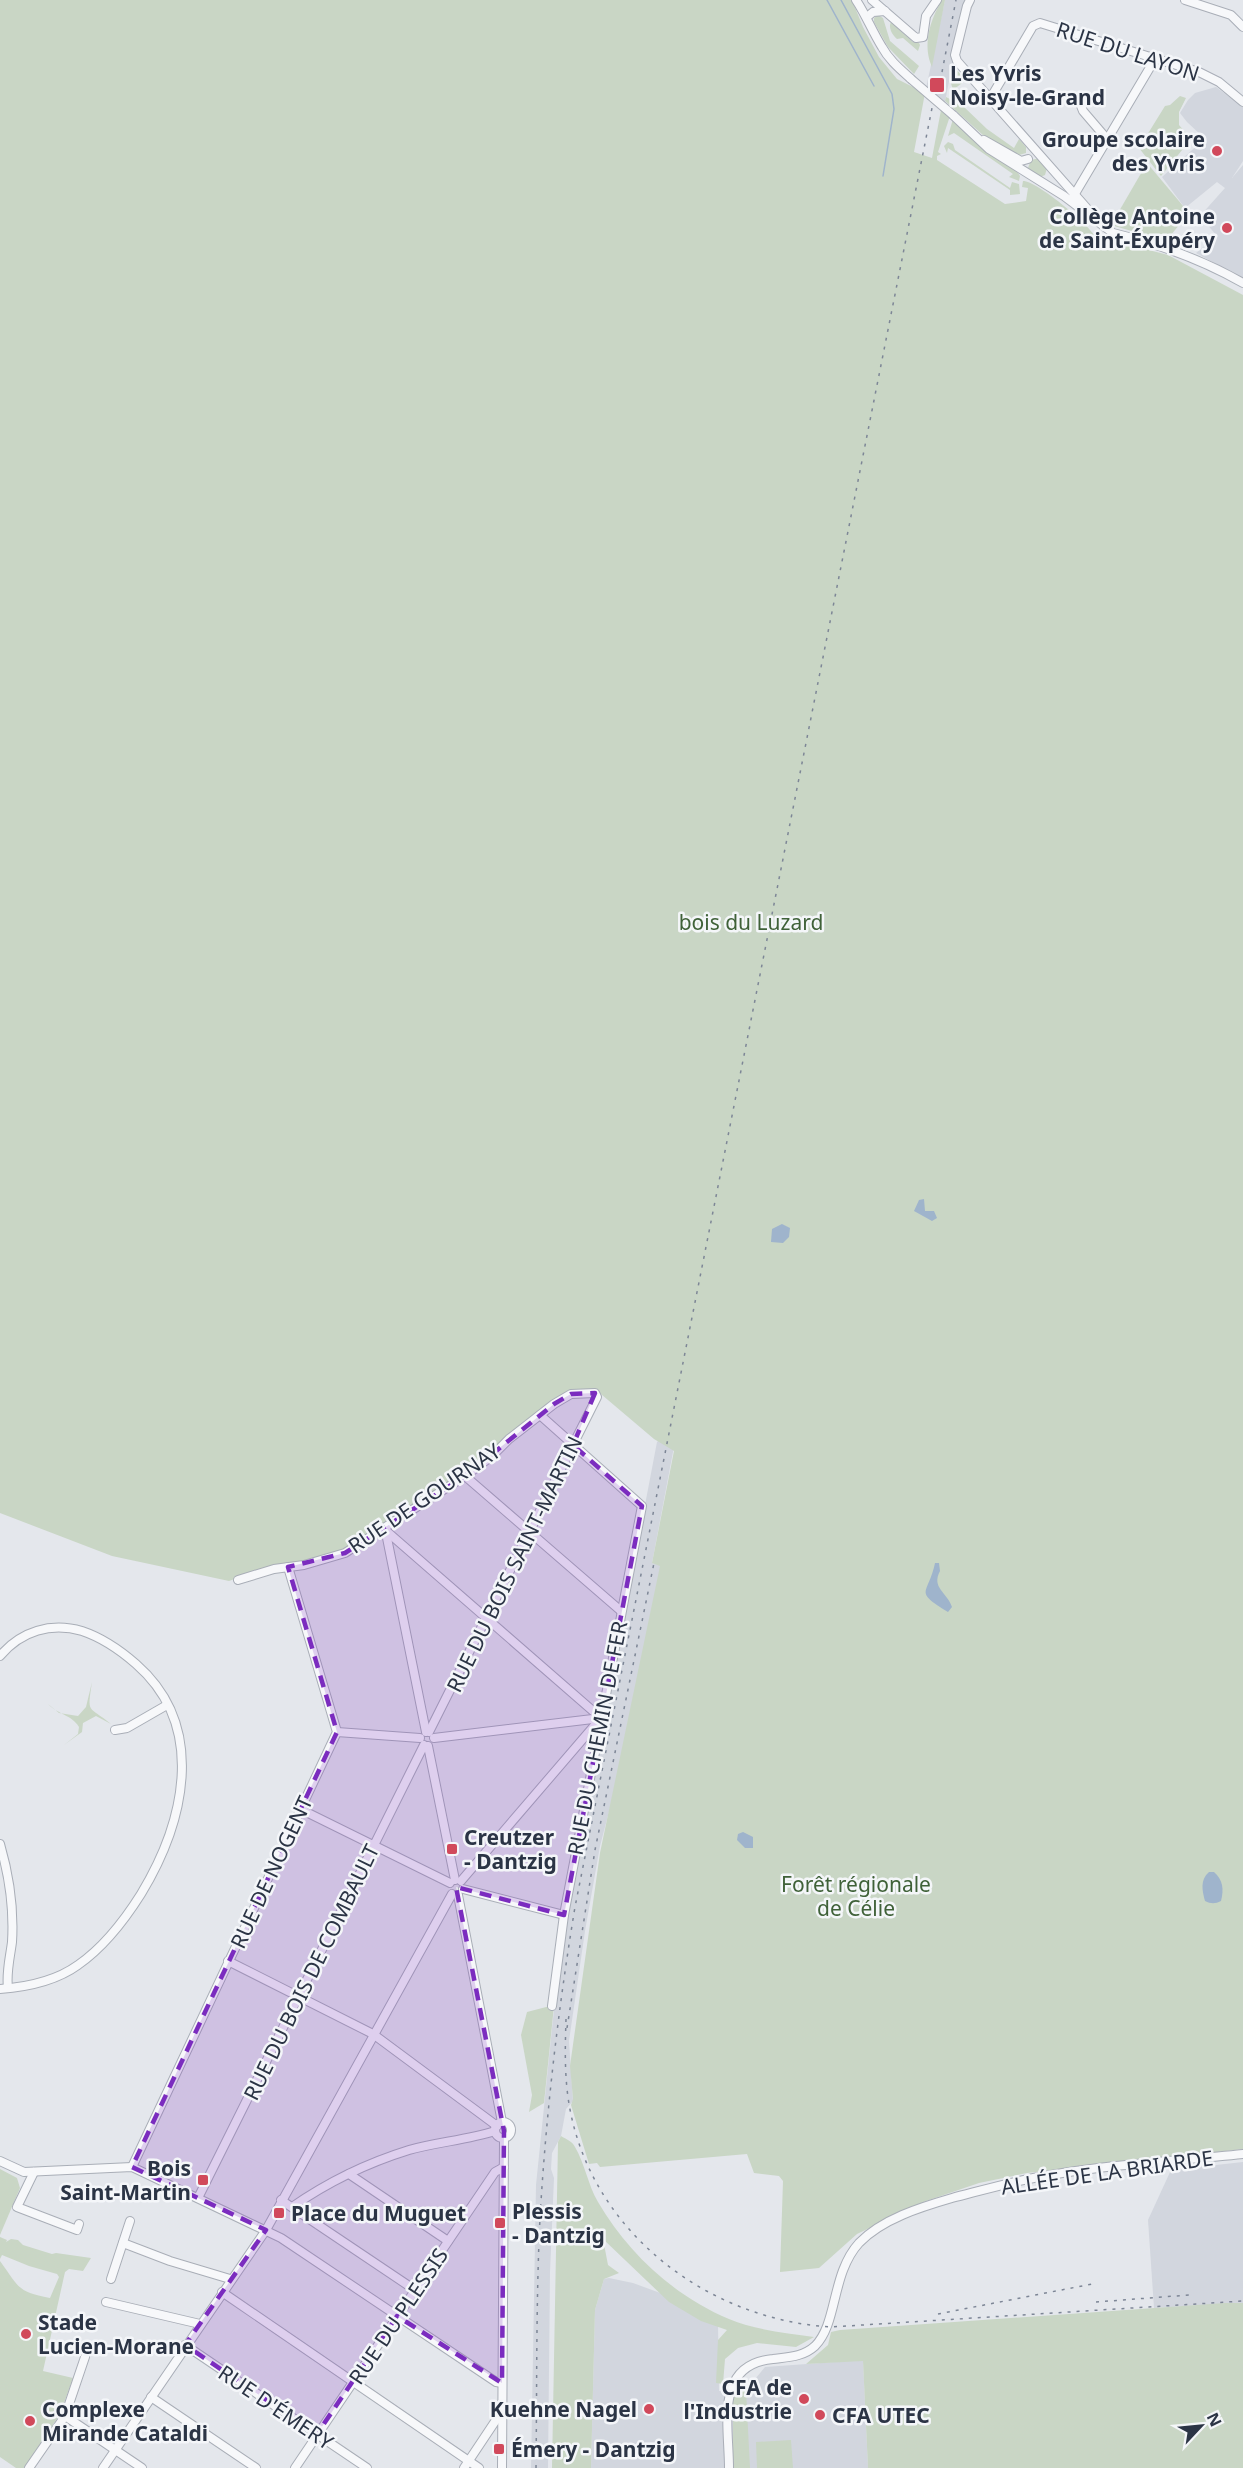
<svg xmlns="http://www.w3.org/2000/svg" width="1243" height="2468" viewBox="0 0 1243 2468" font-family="'Noto Sans',sans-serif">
<rect width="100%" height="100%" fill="#e4e7ec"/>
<g fill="#d2d6de">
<path d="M945,0H965L943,112L925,93Z"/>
<path d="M1216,87L1243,107V161L1232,178L1243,165V279L1196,253L1217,236L1200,216L1225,188L1217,182L1185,208L1162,177L1201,142V135L1187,122L1180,113L1188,100L1195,93Z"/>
<path d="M698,1320L652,1563L661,1565L617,1781L600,1846L585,1931L569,2041L573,2101L566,2109L561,2136L552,2153L551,2169L554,2178L550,2272L548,2468H531L536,2185L553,2019L566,1919L657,1442L665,1435Z"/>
<path d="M1243,2162V2303L1154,2308L1148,2220L1171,2170Z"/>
<path d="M609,2278L633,2283L663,2294L718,2323L719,2391L746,2390L765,2367L863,2360L868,2468H591L595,2310L604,2279Z"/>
</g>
<g fill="#c9d6c5">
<path d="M0,0H852L863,27L879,57L897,79L925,93L914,152L932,158L941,110L950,116L938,152L941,154L937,156V160L1005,204L1026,201L1028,188L1022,187L1023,181C1037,181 1087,223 1095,236L1168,255L1243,295V2149L1027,2173L979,2183L926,2201L857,2234L819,2268L780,2272L783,2181L779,2176L754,2173L747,2154L600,2167L597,2163L589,2164L571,2105L573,2099L570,2066L600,1853L660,1566L652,1563L674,1451L654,1439L595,1389L568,1393L543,1408L447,1485L343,1552L301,1564L275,1565L229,1581L112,1556L0,1513Z"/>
<path d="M942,0H945L932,67C922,45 930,20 942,0Z"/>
<path d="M878,15L883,18L890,41L919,66L914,74L888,47L874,22V18Z"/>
<path d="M891,22L913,42L919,43L920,45L918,51L903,38L897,39C892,35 888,27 891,22Z"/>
<path d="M952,65L966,80L953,90L950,80Z"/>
<path d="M1180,96L1186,98L1179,112V125L1191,139L1161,176L1139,148L1165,106L1170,105Z"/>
<path d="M946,97L963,106L987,129L1014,148L1019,139L1026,147V153L1019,155L984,136L945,101Z"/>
<path d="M953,119L1018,173L1020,176L1019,181L1009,177L1013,174L954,133L948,136Z"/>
<path d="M948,142L953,144L955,150L1010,188L1012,182L1019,184L1020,194L1010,195V190L948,148L947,153L944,146Z"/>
<path d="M1040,158L1047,168L1045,175L1040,177L1028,168L1031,160Z"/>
<path d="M1147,163L1189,213L1166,241L1111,225Z"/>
<path d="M92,1682C87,1715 88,1705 111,1724L96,1716L83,1723L82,1732L64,1745L78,1734L79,1727C72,1715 57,1714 48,1704L59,1713L78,1716L86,1707Z"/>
<path d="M550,2006H554L544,2103L529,2112L532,2095L521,2035L527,2012Z"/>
<path d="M561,2136C566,2139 573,2142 575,2147C585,2164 588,2185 598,2202C628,2253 674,2296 729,2319C755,2330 786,2333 814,2337L796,2347L757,2343L738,2348L725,2359L723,2384L716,2383L718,2340L727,2330L701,2321L669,2302L603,2239L608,2265L619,2273L604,2279L595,2310L591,2468H552L558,2142Z"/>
<path d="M0,2169L17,2178L20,2188L0,2235Z"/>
<path d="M0,2237L7,2240L6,2242L11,2239L18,2240L23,2245L52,2254L56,2253L91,2258L83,2271L69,2269L65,2272L43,2371L73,2378L60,2414L24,2468H16L0,2457V2261C19,2287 17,2292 50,2298L59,2277L57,2274L29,2266L2,2255L0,2259Z"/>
<path d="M1225,2303H1243V2468H868L863,2361L806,2364L828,2345L831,2332L840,2330Z"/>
<path d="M746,2390L750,2468H733V2391Z"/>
<path d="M791,2440L793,2468H757L756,2442Z"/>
</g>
<g fill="#9fb4cc">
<path d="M924,1199L925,1211H934L937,1218L932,1221L914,1211L919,1200Z"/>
<path d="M782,1224L790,1228L789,1237L783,1243L771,1242L772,1229Z"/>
<path d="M935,1563H939L940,1571C931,1588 947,1592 952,1607L948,1612C913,1590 928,1596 935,1563Z"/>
<path d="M743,1832L753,1837V1848H745L737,1840L738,1834Z"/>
<path d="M1209,1872H1214C1223,1880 1224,1889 1221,1901C1215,1904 1211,1904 1205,1901C1202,1890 1200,1880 1209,1872Z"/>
</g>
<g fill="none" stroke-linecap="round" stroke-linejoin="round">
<g stroke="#9fb4cc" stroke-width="1.5">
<path d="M827,0L874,86"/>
<path d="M841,0L892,94L894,109L883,176"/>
</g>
<g stroke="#a9aeb7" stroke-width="10">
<g id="minor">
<path d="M856,0C866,15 872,31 882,47C889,60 900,69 911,79"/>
<path d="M872,0L916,38L923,37L926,16L937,0"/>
<path d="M970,0L967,6L955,55L957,61L1091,213"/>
<path d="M1185,0L1231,15L1243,27"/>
<path d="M867,17L873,12L885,11"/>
<path d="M1078,98L1083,111L1107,139"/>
<path d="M990,99L1033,26L1040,23L1199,72L1219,82L1243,102"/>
<path d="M953,115L989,149L1064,196L1113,233C1159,244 1201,259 1243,283"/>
<path d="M984,140L1021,161L1028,159"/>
<path d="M1073,197L1155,59"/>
<path d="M540,1415L642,1506L564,1915L552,2006"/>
<path d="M465,1476L621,1611"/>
<path d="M384,1529L601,1718"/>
<path d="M386,1533L426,1732"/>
<path d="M238,1580L274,1569L304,1565L345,1553L465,1476L492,1456L509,1439L554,1404L571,1394L595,1393L597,1397L429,1732"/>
<path d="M0,1656C21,1631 51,1622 82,1631C103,1638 120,1650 136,1664C208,1727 184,1823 141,1894C124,1921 104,1947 78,1965C56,1981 27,1987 0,1989"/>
<path d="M115,1730L127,1728L167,1705"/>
<path d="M337,1732L420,1738"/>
<path d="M434,1738L601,1718"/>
<path d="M428,1746L455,1880"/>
<path d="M300,1809L450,1883"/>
<path d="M0,1844C9,1875 14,1910 12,1942C10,1958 6,1972 8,1988"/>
<path d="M461,1881L600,1719"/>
<path d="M463,1889L564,1915"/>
<path d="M458,1895L502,2122"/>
<path d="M228,1961L373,2034L497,2126"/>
<circle cx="503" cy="2130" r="8"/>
<path d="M0,2161L24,2172L132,2167L281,2238L496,2382L502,2383"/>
<path d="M132,2167L337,1732L288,1567"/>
<path d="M34,2172L17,2207L77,2230L79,2224"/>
<path d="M349,2174L448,2241"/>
<path d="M198,2198L424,1745"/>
<path d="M281,2200L415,2290"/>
<path d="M292,2207C328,2182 367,2163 409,2150C437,2142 467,2140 495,2131"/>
<path d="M123,2243L170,2261L230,2279"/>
<path d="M111,2279L130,2221"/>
<path d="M222,2292L479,2468"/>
<path d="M106,2302L200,2324"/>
<path d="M185,2345L367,2468"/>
<path d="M151,2397L256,2468"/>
<path d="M65,2416L142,2468"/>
<path d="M29,2468L65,2416L85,2357"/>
<path d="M103,2468L266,2230L452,1894"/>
<path d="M295,2468L495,2172L504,2167"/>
<path d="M464,2468L496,2420L502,2415"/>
<path d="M502,2468L504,2139"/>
<path d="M729,2468C729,2425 714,2364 773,2359C788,2357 803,2357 815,2346C838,2323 831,2274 859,2243C882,2219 921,2207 952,2198C983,2190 1013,2181 1045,2176C1110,2164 1177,2161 1243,2154"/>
</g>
</g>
<use href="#minor" stroke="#f7f8fa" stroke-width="8"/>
<g stroke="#7d8696" stroke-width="1.5" stroke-dasharray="3 6" stroke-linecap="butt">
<path d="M942,72L956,0"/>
<path d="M566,2019C565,2052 564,2085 572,2119C599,2237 711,2320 831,2327L1243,2301"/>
<path d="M567,2028L595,1850L654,1563"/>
<path d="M1096,2302L1189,2295"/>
<path d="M938,2314L1092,2284"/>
<path d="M536,2468C537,2385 536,2301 540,2218C546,2114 558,2010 575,1907L933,103"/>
</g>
<g stroke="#a9aeb7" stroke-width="10" stroke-linecap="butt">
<path id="minor-bridge" d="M911,79L953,115"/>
</g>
<use href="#minor-bridge" stroke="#f7f8fa" stroke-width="8"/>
</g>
<path fill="#7b2cbf" fill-opacity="0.2" stroke="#7b2cbf" stroke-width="4.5" stroke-dasharray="12 8" stroke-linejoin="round" d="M595,1393L573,1445L642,1506L564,1915L456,1887L504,2131L502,2383L397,2316L317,2434L185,2345L266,2230L132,2167L337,1732L288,1567L345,1553L465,1476L554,1404L571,1394Z"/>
<g fill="#d1495b" stroke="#f4f6f9" stroke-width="2">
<rect x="929" y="77" width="16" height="16" rx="3"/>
<circle cx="1217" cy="151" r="6"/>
<circle cx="1227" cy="228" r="6"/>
<rect x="446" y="1843" width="12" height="12" rx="3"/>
<rect x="197" y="2174" width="12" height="12" rx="3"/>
<rect x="273" y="2207" width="12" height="12" rx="3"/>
<rect x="494" y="2217" width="12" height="12" rx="3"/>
<circle cx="26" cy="2334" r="6"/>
<circle cx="804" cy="2399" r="6"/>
<circle cx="649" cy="2409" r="6"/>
<circle cx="820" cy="2415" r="6"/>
<circle cx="30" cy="2421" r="6"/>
<rect x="493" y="2443" width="12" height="12" rx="3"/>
</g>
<g text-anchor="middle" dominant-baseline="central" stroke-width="5" stroke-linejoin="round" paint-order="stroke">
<g font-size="21" fill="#2b3445" stroke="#f4f6f9">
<text transform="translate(1128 51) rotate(18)">RUE DU LAYON</text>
<text transform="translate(424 1498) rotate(-34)">RUE DE GOURNAY</text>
<text transform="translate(514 1564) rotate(-64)">RUE DU BOIS SAINT-MARTIN</text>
<text transform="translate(597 1738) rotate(-79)">RUE DU CHEMIN DE FER</text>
<text transform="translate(271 1872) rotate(-65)">RUE DE NOGENT</text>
<text transform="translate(311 1972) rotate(-64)">RUE DU BOIS DE COMBAULT</text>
<text transform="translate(1107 2172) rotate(-8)">ALLÉE DE LA BRIARDE</text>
<text transform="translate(398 2316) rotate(-56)">RUE DU PLESSIS</text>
<text transform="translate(276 2407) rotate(34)">RUE D'ÉMERY</text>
</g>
<g font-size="21" font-weight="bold" fill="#2b3445" stroke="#f4f6f9" text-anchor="start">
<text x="950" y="73">Les Yvris<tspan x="950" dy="24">Noisy-le-Grand</tspan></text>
<text x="1205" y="139" text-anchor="end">Groupe scolaire<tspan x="1205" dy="24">des Yvris</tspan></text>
<text x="1215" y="216" text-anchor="end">Collège Antoine<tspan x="1215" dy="24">de Saint-Éxupéry</tspan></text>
<text x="464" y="1837">Creutzer<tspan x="464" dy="24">- Dantzig</tspan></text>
<text x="191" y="2168" text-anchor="end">Bois<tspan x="191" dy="24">Saint-Martin</tspan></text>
<text x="512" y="2211">Plessis<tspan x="512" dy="24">- Dantzig</tspan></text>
<text x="291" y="2213">Place du Muguet</text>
<text x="38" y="2322">Stade<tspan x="38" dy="24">Lucien-Morane</tspan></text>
<text x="792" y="2387" text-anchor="end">CFA de<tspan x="792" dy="24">l'Industrie</tspan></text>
<text x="42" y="2409">Complexe<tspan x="42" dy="24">Mirande Cataldi</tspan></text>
<text x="637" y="2409" text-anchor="end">Kuehne Nagel</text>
<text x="832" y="2415">CFA UTEC</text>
<text x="511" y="2449">Émery - Dantzig</text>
</g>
<g font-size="21" fill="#3f6138" stroke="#f4f6f9">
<text x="751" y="922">bois du Luzard</text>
<text x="856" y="1884">Forêt régionale<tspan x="856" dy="24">de Célie</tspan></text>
</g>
</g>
<g transform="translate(1201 2426) rotate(64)" stroke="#f4f6f9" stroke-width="4.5" paint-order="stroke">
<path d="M0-4.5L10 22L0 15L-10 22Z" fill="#2b3445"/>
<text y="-9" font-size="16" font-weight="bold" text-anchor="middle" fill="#2b3445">N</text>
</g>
</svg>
